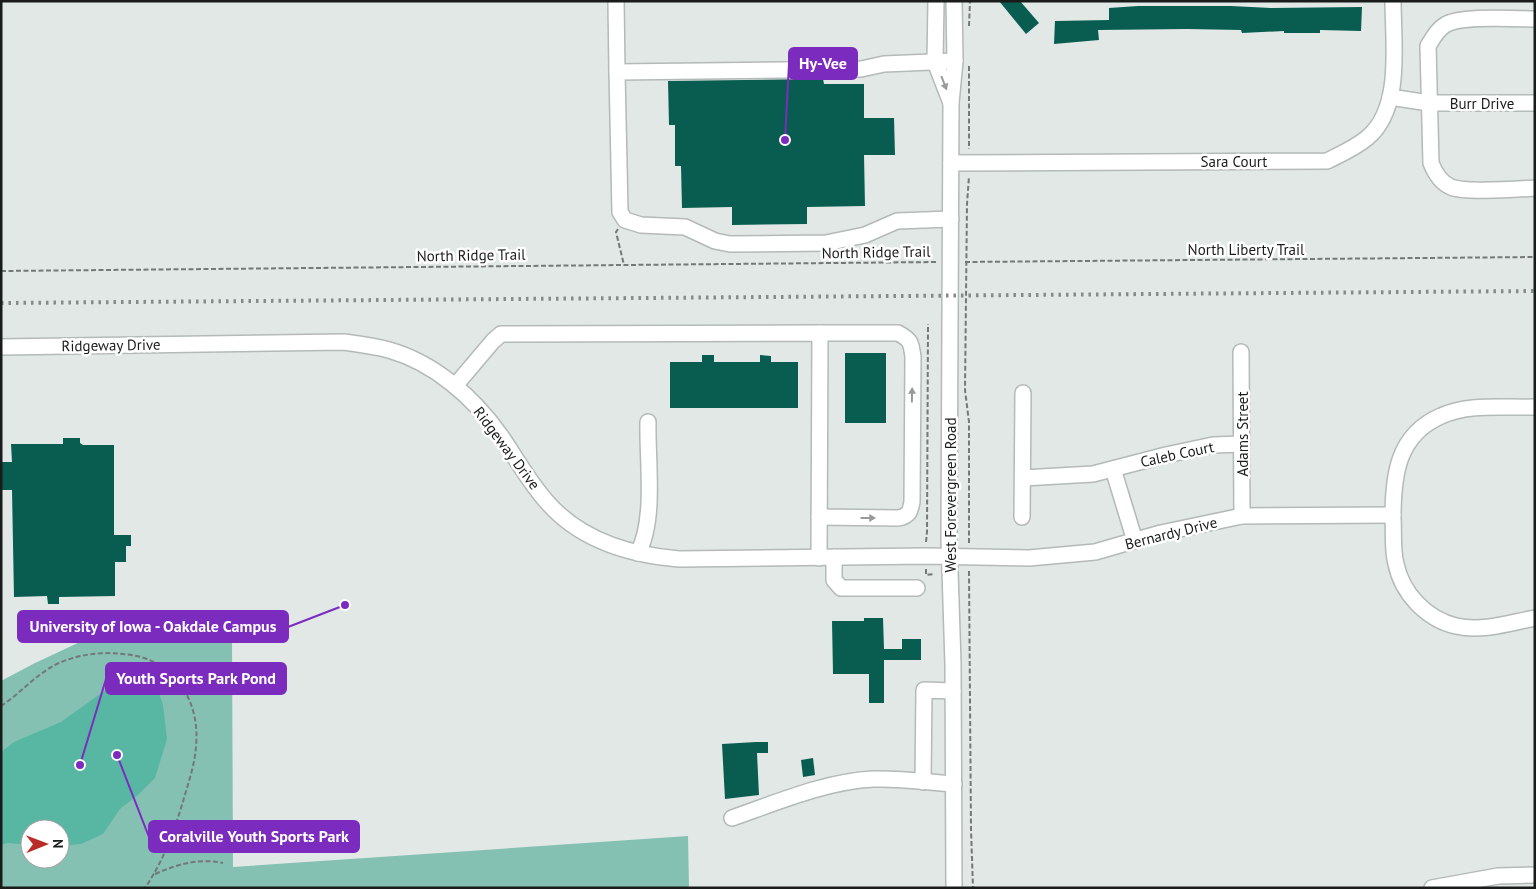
<svg xmlns="http://www.w3.org/2000/svg" width="1536" height="889" viewBox="0 0 1536 889" font-family="'PT Sans',sans-serif">
<rect width="100%" height="100%" fill="#e1e8e6"/>
<path fill="#84c1b3" fill-rule="evenodd" d="M232,633L233,867L688,836L689,888H1V681L35,663L80,642ZM30,829H60V859H30Z"/>
<path fill="#58b7a3" d="M115,676L146,678L157,687L163,705L167,739L155,778L138,795L120,809L103,834L81,844L60,846V829H30V845L8,843L1,845V752L14,742L61,722L107,689Z"/>
<g fill="#095d50">
<path d="M999,1H1020L1039,23L1026,34Z"/>
<path d="M1138,6H1231L1271,8L1362,7L1361,31L1320,30V33H1284V31L1242,33L1241,30L1187,29L1098,30L1099,40L1054,44L1055,21L1109,20V8Z"/>
<path d="M823,79L824,84H864V118H894L895,155H864L865,206L807,207V224L732,225V207L682,208L681,166H675V125H669L668,81Z"/>
<rect x="845" y="353" width="41" height="70"/>
<path d="M702,355H714V362H760V355L771,356V362H798V408H670V362H702Z"/>
<path d="M63,438H80V443L83,445H114V535H131V546H126V562H115V596L59,597V604H48L47,596L14,597L12,490H1L2,462H12L11,444H63Z"/>
<path d="M864,618H883L884,649H902V639H921V660H884V703H869V674H833L832,621H864Z"/>
<path d="M756,742H768V753H757L759,795L725,799L722,744Z"/>
<path d="M813,758L815,775L803,777L801,760Z"/>
</g>
<g fill="none" stroke-linecap="round" stroke-linejoin="round">
<g stroke="#b3bab8" stroke-width="18">
<g id="minor">
<path d="M616,1L617,72"/>
<path d="M936,1L935,62L951,103L955,61L954,1"/>
<path d="M1535,19C1514,19 1461,15 1445,25C1437,30 1433,38 1428,46L1431,163C1435,173 1441,183 1451,187C1465,193 1517,189 1535,188"/>
<path d="M1390,97L1429,103H1535"/>
<path d="M951,103L949,540L953,664L954,888"/>
<path d="M951,163L1327,161C1341,154 1355,148 1367,138C1403,109 1393,42 1393,1"/>
<path d="M951,219L897,221L865,235L826,243L730,244L715,241L685,227L641,225L625,220L620,212L617,72L861,69L884,64L955,61"/>
<path d="M1,347L344,342C359,344 374,346 389,350C435,363 474,398 501,436C516,458 529,482 547,502C580,540 630,555 679,559L926,556L1029,558L1095,552L1161,533L1242,516L1393,515"/>
<path d="M1241,352L1242,516"/>
<path d="M455,386L493,341L501,334L820,333L819,558"/>
<path d="M1535,407C1504,408 1469,403 1441,416C1397,435 1393,476 1393,518C1394,533 1392,549 1396,564C1402,593 1426,619 1456,626C1482,632 1509,623 1535,618"/>
<path d="M1113,469L1135,541"/>
<path d="M1023,478L1093,474L1166,455L1213,445L1242,444"/>
<path d="M819,517L898,518C909,516 910,512 912,502L913,357C911,342 911,340 898,333H820"/>
<path d="M1022,517L1023,393"/>
<path d="M638,553C656,519 647,461 648,422"/>
<path d="M834,557V580L841,588H917"/>
<path d="M923,782L924,690L953,691"/>
<path d="M732,818C775,803 827,781 873,779C899,778 927,782 954,784"/>
<path d="M1432,888L1498,876L1535,875"/>
</g>
</g>
<g stroke="#747877" stroke-width="2" stroke-dasharray="5 2.5" stroke-linecap="butt">
<path d="M969,26L970,1"/>
<path d="M969,66V149"/>
<path d="M618,229L616,232L624,265"/>
<path d="M965,262L1535,257"/>
<path d="M1,271L937,262"/>
<path d="M926,542L927,532L928,324"/>
<path d="M969,543V422L965,390L967,204L969,176"/>
<path d="M926,569V575L934,574"/>
<path d="M969,571L971,829L973,888"/>
<path d="M1,706C21,693 37,673 59,663C84,652 111,651 137,656C179,666 200,705 196,746C195,763 189,781 184,798C175,829 164,860 145,888"/>
<path d="M155,874C178,864 198,858 223,863"/>
</g>
<use href="#minor" stroke="#fff" stroke-width="15"/>
<path stroke="#858a89" stroke-width="4" stroke-dasharray="2.5 5" stroke-linecap="butt" d="M1,303L1535,291"/>
</g>
<defs><path id="oneway-solid" d="M-6-.8H1V-3.2L6.5 0L1 3.2V.8H-6Z" transform="scale(1.25)"/></defs>
<g fill="#989998">
<use href="#oneway-solid" transform="translate(944 83) rotate(69)"/>
<use href="#oneway-solid" transform="translate(912 395) rotate(-89)"/>
<use href="#oneway-solid" transform="translate(868 518)"/>
</g>
<g text-anchor="middle" dominant-baseline="central" stroke-width="5" stroke-linejoin="round" paint-order="stroke">
<g font-size="15" fill="#191c1b" stroke="#fff">
<text x="1482" y="103">Burr Drive</text>
<text x="1234" y="161">Sara Court</text>
<text x="1246" y="249">North Liberty Trail</text>
<text transform="translate(876 252) rotate(-1)">North Ridge Trail</text>
<text transform="translate(471 255) rotate(-1)">North Ridge Trail</text>
<text transform="translate(111 345) rotate(-1)">Ridgeway Drive</text>
<text transform="translate(1242 434) rotate(-90)">Adams Street</text>
<text transform="translate(507 448) rotate(53)">Ridgeway Drive</text>
<text transform="translate(1177 454) rotate(-12)">Caleb Court</text>
<text transform="translate(950 495) rotate(-90)">West Forevergreen Road</text>
<text transform="translate(1171 533) rotate(-14)">Bernardy Drive</text>
</g>
</g>
<path fill="none" stroke="#7b2cbf" stroke-width="2" d="M785 140L789 64M345 605L288 627M80 765L106 679M117 755L149 837"/>
<g fill="#7b2cbf" stroke="#fff" stroke-width="2">
<circle cx="785" cy="140" r="5"/>
<circle cx="345" cy="605" r="5"/>
<circle cx="80" cy="765" r="5"/>
<circle cx="117" cy="755" r="5"/>
</g>
<g fill="#7b2cbf" stroke="#7b2cbf" stroke-width="2">
<rect x="789" y="48" width="68" height="31" rx="5"/>
<rect x="18" y="611" width="270" height="31" rx="5"/>
<rect x="106" y="663" width="180" height="31" rx="5"/>
<rect x="149" y="821" width="210" height="31" rx="5"/>
</g>
<g font-size="16" text-anchor="middle" font-weight="bold" fill="#fff">
<text x="823" y="69">Hy-Vee</text>
<text x="153" y="632">University of Iowa - Oakdale Campus</text>
<text x="196" y="684">Youth Sports Park Pond</text>
<text x="254" y="842">Coralville Youth Sports Park</text>
</g>
<rect width="1536" height="889" fill="none" stroke="#191c1b" stroke-width="5"/>
<g transform="translate(45 844) rotate(89)"><circle r="24" fill="#ffffff" stroke="#a3a4a4"/>
<path d="M0-4L9 19L0 12L-9 19Z" fill="#b92b24"/>
<text y="-8" font-size="14" font-weight="bold" text-anchor="middle" fill="#191c1b">N</text>
</g>
</svg>
